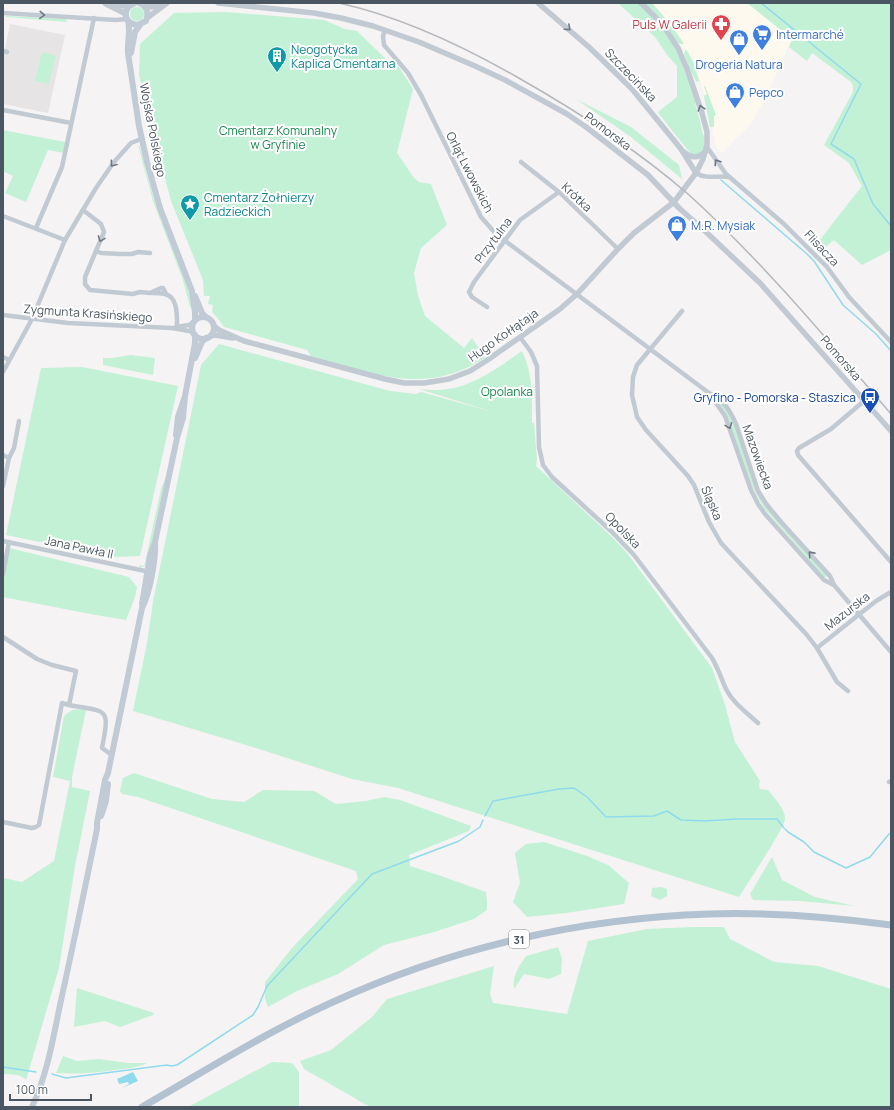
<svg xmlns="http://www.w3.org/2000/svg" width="894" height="1110" viewBox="0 0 894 1110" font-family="Manrope,sans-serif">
<rect width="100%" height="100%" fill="#f5f3f3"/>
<path fill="#fdf9ef" d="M648,3H747L792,39L767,95L751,124L739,136L736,138L722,154L715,144L708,104L693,64L671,28Z"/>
<path fill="#e6e4e5" d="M10,24L65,35L48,113L3,104V60Z"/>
<g fill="#c3f1d5">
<path d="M618,3H638L657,23L673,44L681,61L696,103H695L700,121L703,135H704V149L698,155L691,154L663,119V118H662L658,112L677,97V66L668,56L655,37Z"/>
<path d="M645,3L653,4L672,26L684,44H679L677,42Z"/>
<path d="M747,3H891V250L862,265L834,240L819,252L815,246L862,186L849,163L824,145L853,92V86L851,82L812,53L807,61L789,47L792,39Z"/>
<circle cx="137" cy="14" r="7"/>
<path d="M226,12L324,20L345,29L357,31L392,65L399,67L413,89L397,153L414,178L419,182L431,184L447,225L421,248L414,273L418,296L425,316L464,348L472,338L483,354L485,358C423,397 375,373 311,356L307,350L224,327L217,317L212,312L213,305L208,304L210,296H204L203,280L171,201L149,118L139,75L140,44L174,13Z"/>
<path d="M6,16L66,19L67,22L6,17Z"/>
<path d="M686,49L693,61L701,86L699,81H697V83L691,72L684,54Z"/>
<path d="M42,52L56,56L49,84L35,81Z"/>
<path d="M705,86L716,115L714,116V127H710L704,96L707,94L704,87Z"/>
<path d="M576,99L631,127L679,165L682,179L631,137Z"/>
<path d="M3,130L65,142L64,153L48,150L26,202L5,193L13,176L3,171Z"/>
<path d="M138,145L140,147L153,196L187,285L193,309L190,307L183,280L153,201Z"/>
<path d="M219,344L390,391L416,394L421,392L493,412L419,389C462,395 489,374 522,351C533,374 532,396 532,422L528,421L534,423L537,459L536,466L611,536L627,553L712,668L725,705L735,742L760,781L759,785L760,789L768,790C774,798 785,808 785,819C784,829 747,884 739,897L398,788L352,779L259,749L133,711L147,643L153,602L201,365Z"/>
<path d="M131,355L155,358L153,375L103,365V358H112Z"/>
<path d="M82,367L178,386L140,556L112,557L6,535L41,368Z"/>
<path d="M716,398L724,406L734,424L756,490L828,576L827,577H824L763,507L750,482L728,419L722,408L715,399Z"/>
<path d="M167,474L153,539L146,564L143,567H139L140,565L143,566L145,563L161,489Z"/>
<path d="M9,548L129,577L137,587L135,597L126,620L90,614L3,597V583Z"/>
<path d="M82,709L86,710L72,777V787L90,791L75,866L59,968L26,1080C20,1073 11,1075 3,1074V878L22,882L54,861L70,781L53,777L64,716L72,710Z"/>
<path d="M134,773L212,799L244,802L263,790L314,791L336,804L366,801L384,797L400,800L471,826L469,831L409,855L410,866L441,876L486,892L487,902V910L474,919L431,933L384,945L338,974L297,991L268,1007L265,999V982L292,948L358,879L356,871L138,797L122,794L120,791L123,778Z"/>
<path d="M544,842L587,856L608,865L629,883L624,904L566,913L527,917L513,902L520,883L515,853L526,844Z"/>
<path d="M772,857L782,880L815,897L854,906L800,901L753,900L750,894Z"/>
<path d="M661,887L667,889V896L660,900L651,896L652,888Z"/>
<path d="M693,927H724L730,939L774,962L818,966L891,989V1107H370L304,1069L300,1061L331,1050L372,1017L387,999L494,966L490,994L493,1003L567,1014L588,941L647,929Z"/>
<path d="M558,947L562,959L561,974L549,979L524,974L514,989C512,975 519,967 526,956Z"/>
<path d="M77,988L154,1013L153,1015L120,1027L105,1021L74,1027Z"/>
<path d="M63,1056L77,1061L99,1059L128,1063H147C137,1068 127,1068 116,1070C96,1073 76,1074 56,1073Z"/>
<path d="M272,1062L292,1063L299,1072V1107H188Z"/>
</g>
<path fill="#90daee" d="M133,1072L138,1081L122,1088L129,1084L128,1082L119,1084L117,1079Z"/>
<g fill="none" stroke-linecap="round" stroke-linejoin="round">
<g stroke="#90daee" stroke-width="1.5">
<path d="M761,3L861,84L831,144L854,159L873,204L891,226"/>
<path d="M721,180L807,254L814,261L843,305L876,334L891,351"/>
<path d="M485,816L493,801L559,789L574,788L587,797L606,817L654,816L667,811L681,820L705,821L736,819H777L784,828"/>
<path d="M785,829L788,832L804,842L814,852L846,868L870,857L889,834L891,833"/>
<path d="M3,1067L36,1072"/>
<path d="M52,1074L66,1078L167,1065L171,1066L177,1065L253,1015L258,1007L267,986L372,874L459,841L480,827L483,820"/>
</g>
<g stroke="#c1cad2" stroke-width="4.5">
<path d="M3,13L116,20L127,19"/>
<path d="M385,30L383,36L384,45L408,73L421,95L481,217L496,234L709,393C723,398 730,411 736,424L758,491L767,505L782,523L830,576L834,585"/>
<path d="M3,51L7,52"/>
<path d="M3,110L71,123"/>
<path d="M707,147L726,174L784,224L827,267L849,297L891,342"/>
<path d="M521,162L559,192L618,249"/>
<path d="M696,173C707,180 718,175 729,177"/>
<path d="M83,210L101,224L104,232L85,277V284L90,290L133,294L140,292L150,293L161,288H163L166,294"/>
<path d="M3,216L65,240"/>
<path d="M36,228L62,167L94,18"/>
<path d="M96,251L101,253L120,254H132L138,252L150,253"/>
<path d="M152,293C156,293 161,293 165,294C178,297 177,316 177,326"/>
<path d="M487,307L472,297L469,292L474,282L520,220L559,192"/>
<path d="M682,311L637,365L633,377L632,395L637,417L646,430L688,476L694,485L709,522L721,543L807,635L817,648L837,682L848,691"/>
<path d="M3,315L68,323L172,328L189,331L194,333"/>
<path d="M176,327L189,325L194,322"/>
<path d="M520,337L531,352L537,366L539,447L543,465L552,477L611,531L634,555L712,658C718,668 721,678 726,689C733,703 746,712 758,723"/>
<path d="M3,357L9,360"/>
<path d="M3,372L32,319L65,240L96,188L114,162L131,143L141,139"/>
<path d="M709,393L725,416L751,490L758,504L765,514L824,580L834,585L891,652"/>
<path d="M864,401L831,429L799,448L797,451L798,455L891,562"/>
<path d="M3,455L9,458L3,486"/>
<path d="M9,458L14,448L19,421"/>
<path d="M3,541L150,572"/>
<path d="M3,574L9,542"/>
<path d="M3,637L37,659L52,665L76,671L69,705L62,703L39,825L36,827L32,828L3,822"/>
<path d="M817,648L876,601L891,592"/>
<path d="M69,705C108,712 110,707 102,748L112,755"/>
<path d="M889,782L891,781"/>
</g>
<g stroke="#c1cad2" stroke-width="5.5">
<path d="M105,3L124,6L130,5"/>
<path d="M218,3L314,13L341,18L373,26L419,42L475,66L505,80L567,114L586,127L648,175L679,208L706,232L760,283L891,431"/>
<path d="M538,3L590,48L632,89L681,149L696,173"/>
<path d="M106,4L124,13L126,16"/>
<path d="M145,6L151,7L166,3"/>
<path d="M147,18L167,3"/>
<path d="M684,152C692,159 699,158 706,151"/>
<path d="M214,326L219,330L244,341L385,379L404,383H424L449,379L470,371L486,361L560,309L577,294L618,249L634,233L674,202L696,173L703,159L707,145V132L702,113L687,69L678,48L662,24L641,3"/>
<path d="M210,336L215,335L233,338"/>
</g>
<g stroke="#c1cbd6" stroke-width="6">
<path d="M135,3L128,7C123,16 127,24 138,25L146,21C149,13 147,6 139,3"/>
<path d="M128,21C131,31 127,43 128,53L139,126L147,162L160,208L192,291L195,312V320"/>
<path d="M131,53L135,32L140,25"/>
<path d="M195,296L202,313L206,317"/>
<circle cx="203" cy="328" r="11"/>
<path d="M195,358L202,342L206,338"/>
<path d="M176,435L178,417L184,399"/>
<path d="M142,604L150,556L155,542L177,438L183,418L185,396L195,343V335"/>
<path d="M101,816L106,801L108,784"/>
<path d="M32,1107C47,1075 53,1039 60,1005C73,946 85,888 97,829V823L105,780L108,773L142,608C150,593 156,559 155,542"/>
</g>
<path stroke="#b3c2d1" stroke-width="7" d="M142,1107C205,1071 266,1032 333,1002C451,948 580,918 709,914C770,912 831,917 891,925"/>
<path stroke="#b5b8bd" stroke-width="1.5" d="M339,3C402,17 461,45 517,77C577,111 636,149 688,194C762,261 826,338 891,414"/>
</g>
<defs><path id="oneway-chevron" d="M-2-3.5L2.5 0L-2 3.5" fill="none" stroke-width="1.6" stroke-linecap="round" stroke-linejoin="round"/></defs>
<g stroke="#6e7983">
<use href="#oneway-chevron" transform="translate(42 15) rotate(3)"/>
<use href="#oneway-chevron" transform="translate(568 28) rotate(42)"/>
<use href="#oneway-chevron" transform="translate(701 108) rotate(-108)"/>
<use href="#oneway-chevron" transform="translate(717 162) rotate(-124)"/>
<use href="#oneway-chevron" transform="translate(113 164) rotate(127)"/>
<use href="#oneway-chevron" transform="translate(101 239) rotate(110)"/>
<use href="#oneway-chevron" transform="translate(729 426) rotate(69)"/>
<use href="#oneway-chevron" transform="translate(811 554) rotate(-132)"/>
</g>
<defs>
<g id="pharmacy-pin" transform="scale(1)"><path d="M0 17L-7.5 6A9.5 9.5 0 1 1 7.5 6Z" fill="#e0444e" stroke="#fff"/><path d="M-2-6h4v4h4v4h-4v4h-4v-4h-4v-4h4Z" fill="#fff"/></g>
<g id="supermarket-pin" transform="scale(1)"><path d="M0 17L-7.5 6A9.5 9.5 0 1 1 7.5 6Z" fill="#3f7fe0" stroke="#fff"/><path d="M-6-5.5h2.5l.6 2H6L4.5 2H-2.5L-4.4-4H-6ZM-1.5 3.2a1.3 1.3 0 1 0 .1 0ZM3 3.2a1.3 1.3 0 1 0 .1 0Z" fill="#fff"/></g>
<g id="shop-pin" transform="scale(1)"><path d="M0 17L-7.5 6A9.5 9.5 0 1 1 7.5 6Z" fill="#3f7fe0" stroke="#fff"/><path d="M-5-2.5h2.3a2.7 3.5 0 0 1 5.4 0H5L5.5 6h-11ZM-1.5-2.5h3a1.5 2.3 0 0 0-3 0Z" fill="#fff"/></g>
<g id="building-pin" transform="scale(1)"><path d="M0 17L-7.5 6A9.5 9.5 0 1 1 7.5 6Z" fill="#0f9aa8" stroke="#fff"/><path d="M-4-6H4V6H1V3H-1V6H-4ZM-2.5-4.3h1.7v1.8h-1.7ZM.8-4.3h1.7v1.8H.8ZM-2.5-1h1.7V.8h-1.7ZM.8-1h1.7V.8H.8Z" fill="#fff"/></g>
<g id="sight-pin" transform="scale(1)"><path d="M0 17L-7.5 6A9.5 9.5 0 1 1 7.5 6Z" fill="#0f9aa8" stroke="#fff"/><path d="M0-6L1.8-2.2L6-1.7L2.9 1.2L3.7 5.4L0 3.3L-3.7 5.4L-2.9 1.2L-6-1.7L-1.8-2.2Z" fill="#fff"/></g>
<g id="bus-pin" transform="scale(1)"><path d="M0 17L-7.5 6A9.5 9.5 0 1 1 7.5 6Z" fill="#1a4fb4" stroke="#fff"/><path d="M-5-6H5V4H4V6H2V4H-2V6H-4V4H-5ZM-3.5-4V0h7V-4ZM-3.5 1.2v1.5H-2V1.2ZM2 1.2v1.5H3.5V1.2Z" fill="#fff"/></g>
</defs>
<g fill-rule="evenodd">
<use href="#pharmacy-pin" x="721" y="24"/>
<use href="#supermarket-pin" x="762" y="34"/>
<use href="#shop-pin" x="739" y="39"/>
<use href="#building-pin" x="277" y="56"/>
<use href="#shop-pin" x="735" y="92"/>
<use href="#sight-pin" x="190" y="204"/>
<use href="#shop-pin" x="677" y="225"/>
<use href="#bus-pin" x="870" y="397"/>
</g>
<g text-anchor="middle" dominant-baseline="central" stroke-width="4" stroke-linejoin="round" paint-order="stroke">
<rect fill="#fff" stroke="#808990" stroke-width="1" x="509" y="930" width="20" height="18" rx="3"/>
<g font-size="11" font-weight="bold" fill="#4a5661">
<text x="519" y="939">31</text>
</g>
<g font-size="12" fill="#be3a42" stroke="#fff" text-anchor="end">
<text x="707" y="24">Puls W Galerii</text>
</g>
<g font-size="12" fill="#366cbe" stroke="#fff" text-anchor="start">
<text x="776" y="34">Intermarché</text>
<text x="739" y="64" text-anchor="middle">Drogeria Natura</text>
<text x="749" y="92">Pepco</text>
<text x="691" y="225">M.R. Mysiak</text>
</g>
<g font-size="12" fill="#0d838f" stroke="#fff" text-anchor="start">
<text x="291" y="49">Neogotycka<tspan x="291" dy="14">Kaplica Cmentarna</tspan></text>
<text x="204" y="197">Cmentarz Żołnierzy<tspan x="204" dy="14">Radzieckich</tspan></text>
</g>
<g font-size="12" fill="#4a5661" stroke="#fff">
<text transform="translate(631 75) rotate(46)">Szczecińska</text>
<text transform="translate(153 130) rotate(79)">Wojska Polskiego</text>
<text transform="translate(608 131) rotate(37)">Pomorska</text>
<text transform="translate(470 172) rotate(63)">Orląt Lwowskich</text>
<text transform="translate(577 197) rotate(43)">Krótka</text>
<text transform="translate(493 240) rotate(-53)">Przytulna</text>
<text transform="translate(822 248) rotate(47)">Flisacza</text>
<text transform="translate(88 313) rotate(4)">Zygmunta Krasińskiego</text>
<text transform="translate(503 335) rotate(-35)">Hugo Kołłątaja</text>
<text transform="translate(841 358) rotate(49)">Pomorska</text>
<text transform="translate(758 457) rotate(70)">Mazowiecka</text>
<text transform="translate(712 503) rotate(67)">Śląska</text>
<text transform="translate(623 530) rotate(46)">Opolska</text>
<text transform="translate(79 547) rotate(12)">Jana Pawła II</text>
<text transform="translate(847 611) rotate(-38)">Mazurska</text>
</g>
<g font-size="12" fill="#17864f" stroke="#fff">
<text x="278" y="130">Cmentarz Komunalny<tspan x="278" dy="14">w Gryfinie</tspan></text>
<text x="507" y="391">Opolanka</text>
</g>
<g font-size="12" fill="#164399" stroke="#fff" text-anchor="end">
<text x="856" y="397">Gryfino - Pomorska - Staszica</text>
</g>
</g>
<rect width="894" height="1110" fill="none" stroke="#4a5661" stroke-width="8"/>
<path d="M10 1094v6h81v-6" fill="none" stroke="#4a5661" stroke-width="2"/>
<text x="16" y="1094" font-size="12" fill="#4a5661" stroke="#ffffff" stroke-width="3" paint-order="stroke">100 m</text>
</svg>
